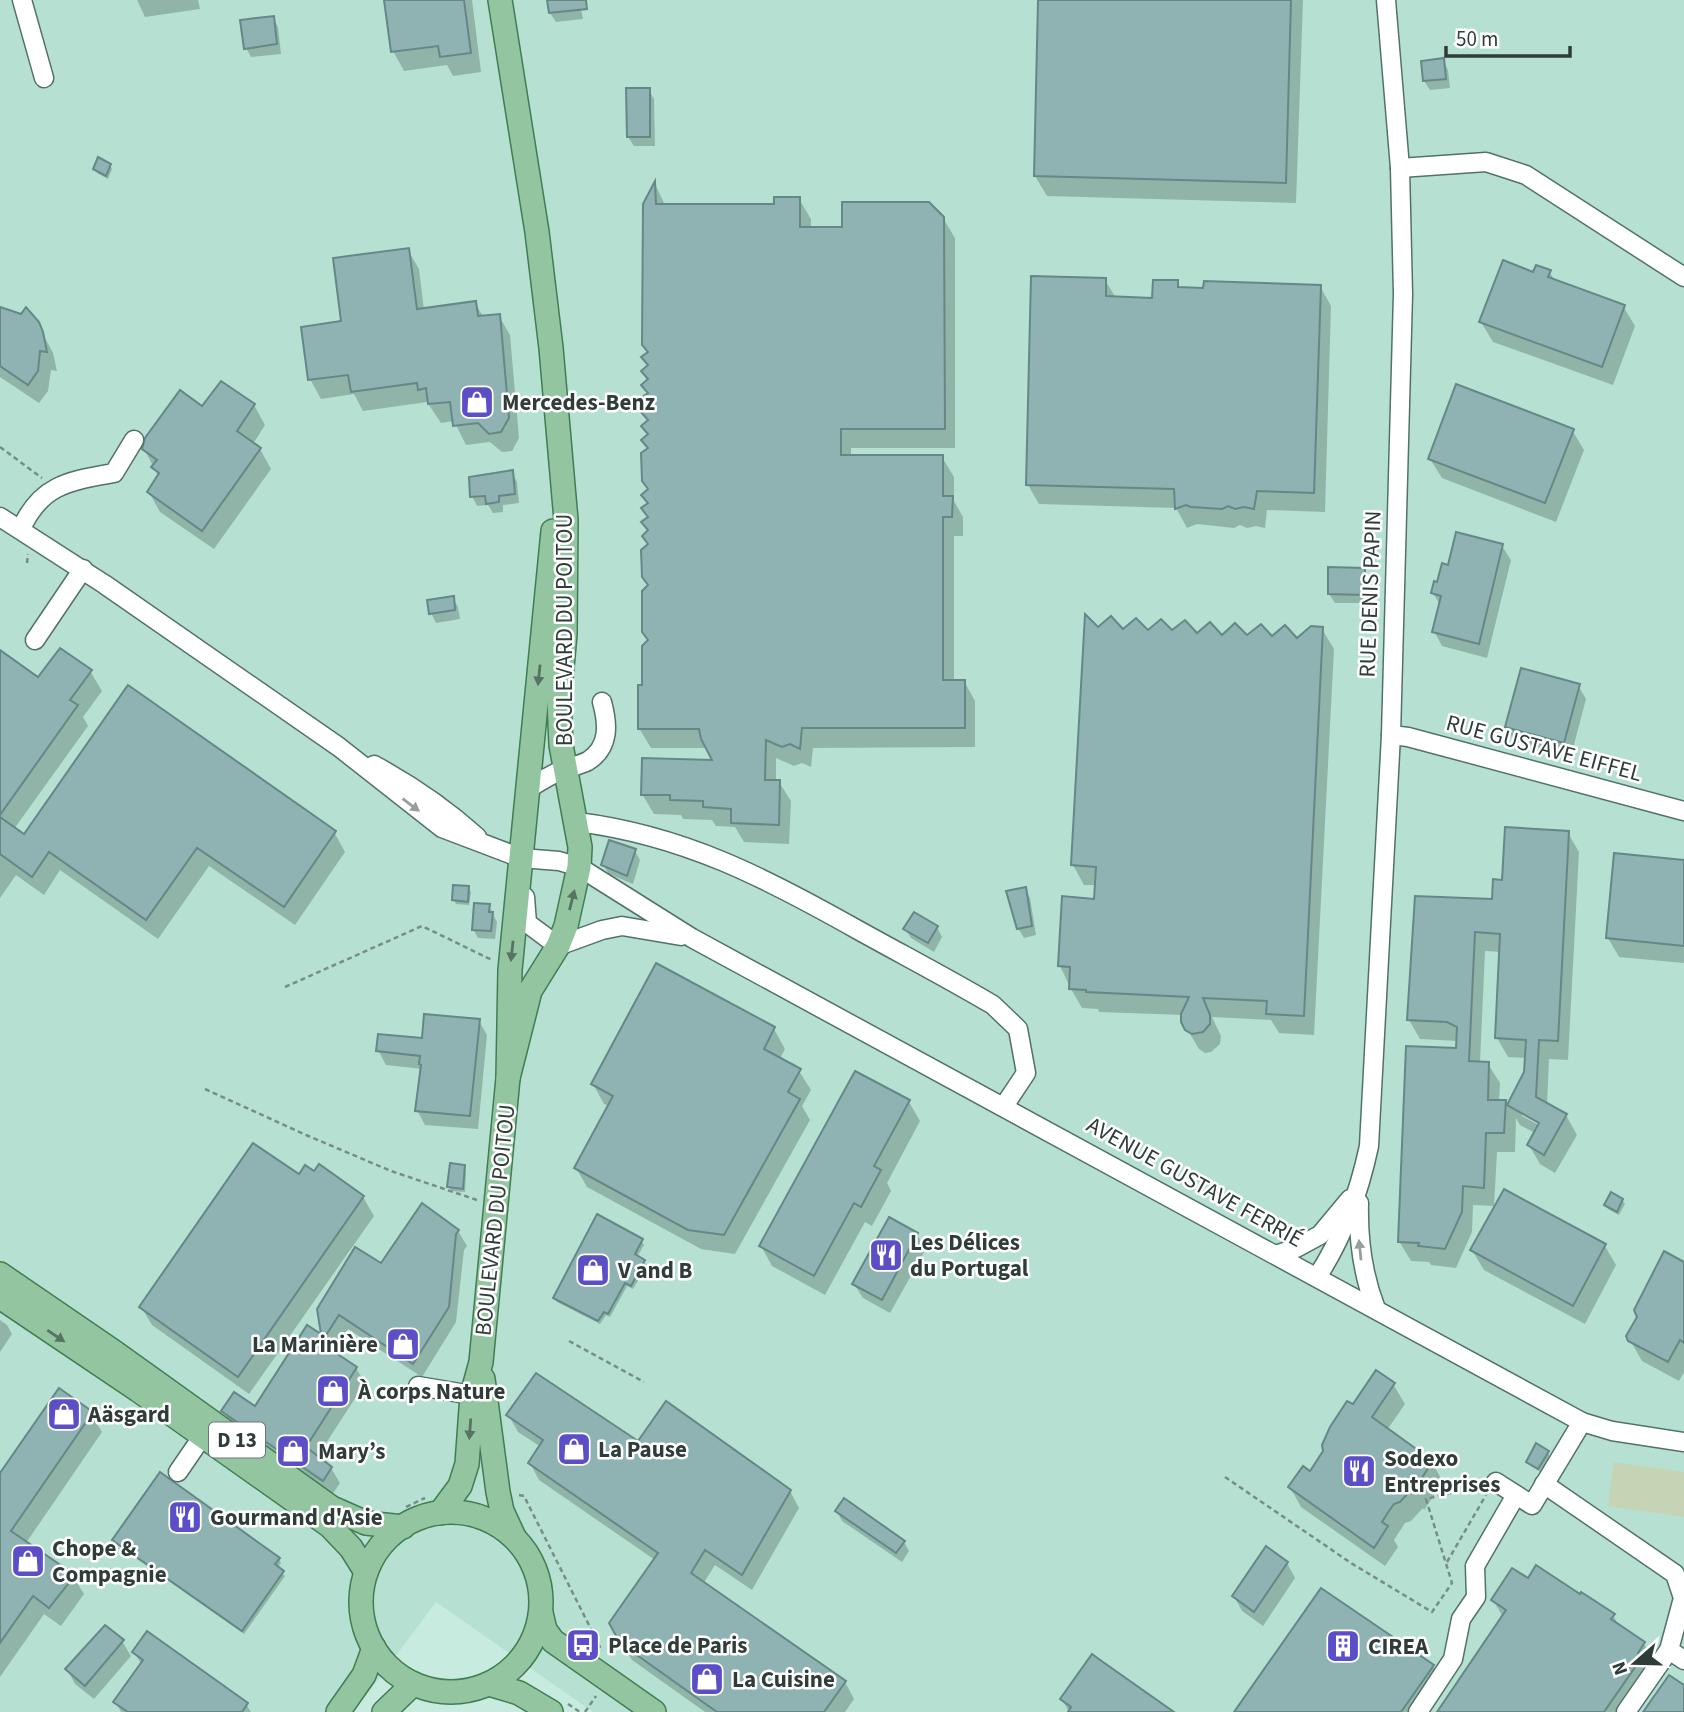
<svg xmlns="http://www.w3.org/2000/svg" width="1684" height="1712" viewBox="0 0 1684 1712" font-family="'Source Sans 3',sans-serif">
<rect width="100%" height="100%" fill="#c8ebdf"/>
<path fill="#b6e1d2" d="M0,0H1684V1712H593L436,1602L354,1712H0Z"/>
<path fill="#c5d4b5" d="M1614,1462L1684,1472V1517L1608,1506Z"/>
<g fill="#0003" fill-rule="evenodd">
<path d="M137,0H198L200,9L145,17Z"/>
<path d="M386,0H472L481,72L453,76L447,65L404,71L393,51Z"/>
<path d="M549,0H579L583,19L556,22L550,13Z"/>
<path d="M1040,0H1303L1296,203L1047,196L1035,176Z"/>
<path d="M273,18L278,27L281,54L251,57L246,48Z"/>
<path d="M1443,60L1448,70L1450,88L1430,90L1424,81Z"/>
<path d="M649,90L654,99L655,146H634L628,137Z"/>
<path d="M110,165L112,169L108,179L97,173L95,168Z"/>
<path d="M655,184L665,205L776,206L799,199L811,219V228H843L943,218L955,238V448H851V457H942L954,477V501L963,517V536H954V681H964L975,701V747L813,748L811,767L802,763L794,766L776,758V782H779L791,801L789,844L744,842L735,827L716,826L712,820L683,819L681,815L654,814L642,794L715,762L708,748H651L639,728L650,642L649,449L643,440L649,435L643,426L649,422L643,413L649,408L643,399L649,394V381L643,371L649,367L643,357L648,354Z"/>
<path d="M408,250L419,269L424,310L475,303L484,318L499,316L510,335L519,438L512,451L502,452L490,442L466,445L454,421L441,423L427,402L363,411L354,394L321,399L310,379L343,323Z"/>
<path d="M1549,272L1555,280L1623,306L1635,326L1613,385L1493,342L1481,322L1534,274Z"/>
<path d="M1105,280L1116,298L1154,300L1177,282L1181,289L1320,286L1331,306L1325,512L1267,510L1265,528L1256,526L1247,528L1240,525L1234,528L1197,524L1187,528L1176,508L1039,504L1028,485Z"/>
<path d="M0,310L37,323L53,353L57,371L51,370L48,391L39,403L0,377Z"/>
<path d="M254,405L265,425L253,444L260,449L271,469L214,549L160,512L149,492L159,477L144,449L203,409Z"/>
<path d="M1572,430L1584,450L1556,522L1442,478L1430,459Z"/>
<path d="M512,472L517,482L519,503L503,505V512L493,513L488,505L477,506L472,496Z"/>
<path d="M1502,546L1511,560L1487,658L1442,646L1434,631L1440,605L1433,593L1449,567Z"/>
<path d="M1364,569L1370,579L1369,603H1335L1329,594Z"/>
<path d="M453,598L458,607L460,619L436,623L431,613Z"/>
<path d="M1098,629L1297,640L1322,629L1334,649L1314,1035L1279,1033L1271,1020L1212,1017L1221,1036L1220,1044L1211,1052L1205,1053L1199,1049L1183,1022V1015L1099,1012L1098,1009L1082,1008L1071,989L1060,966L1096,900L1097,885H1084L1073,865Z"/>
<path d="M0,653L39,680L90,671L102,691L83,717L88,726L14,829L24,836L334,832L345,852L295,925L209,866L158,939L60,870L44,895L16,875L0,898Z"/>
<path d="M1578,685L1586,699L1571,756L1514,741L1506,727Z"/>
<path d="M1568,833L1579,852L1568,1060L1549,1059L1547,1105L1566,1115L1577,1135L1555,1173L1540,1164L1529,1145L1535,1133L1520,1125L1516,1118L1515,1152H1497L1494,1206L1473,1205L1472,1232L1456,1268L1431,1265L1429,1262L1411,1261L1399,1241L1457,1050L1458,1041L1420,1039L1409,1020L1493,901L1504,882ZM1485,951L1501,952L1497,1038L1508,1057L1526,1058L1525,1072L1508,1107L1505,1102H1499L1500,1083L1488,1064L1480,1063ZM1522,1112L1547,1126L1546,1129L1522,1116Z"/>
<path d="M635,851L640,860L633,884L609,874L603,865Z"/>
<path d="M1684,862V963L1619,957L1608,938Z"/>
<path d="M468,888L471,892L469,905L456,904L454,900Z"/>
<path d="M1025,889L1030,898L1036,935L1024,938L1018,928Z"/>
<path d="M489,906L497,922L495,939L478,938L473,929Z"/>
<path d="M937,927L942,937L934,952L911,938L905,929Z"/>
<path d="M479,1021L487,1035L478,1129L425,1125L417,1110L423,1069L386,1065L378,1050L423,1039Z"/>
<path d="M774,1029L785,1049L779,1060L799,1071L811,1090L802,1106L810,1120L735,1254L701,1249L587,1187L576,1168L609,1106L604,1104L593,1084Z"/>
<path d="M909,1102L920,1121L887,1183L891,1191L872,1226L865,1222L825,1295L772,1266L761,1246Z"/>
<path d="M464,1166L466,1171L465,1192L452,1191L449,1187Z"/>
<path d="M319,1167L363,1197L374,1216L249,1394L152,1325L141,1307L314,1174Z"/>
<path d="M1622,1200L1625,1204L1619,1215L1608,1209L1606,1205Z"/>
<path d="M889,1219L917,1235L926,1249L890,1313L863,1298L854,1284Z"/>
<path d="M458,1231L467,1246L464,1250L456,1322L422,1377L348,1329L333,1352L356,1368L365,1383L317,1457L331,1468L340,1483L332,1495L232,1426L223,1411L256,1409L323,1338L319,1309L382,1265Z"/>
<path d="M641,1241L644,1245L637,1257L647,1265L633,1289L627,1286L610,1317L606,1315L600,1324L557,1302L555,1298Z"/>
<path d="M1605,1246L1616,1265L1585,1324L1484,1270L1472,1250Z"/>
<path d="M1684,1264V1372L1679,1381L1642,1361L1630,1340Z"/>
<path d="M0,1320L7,1325L12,1334L0,1352Z"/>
<path d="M1393,1384L1405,1404L1387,1430L1432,1462L1443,1482L1424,1510L1423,1508L1411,1521L1405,1523L1394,1540L1398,1547L1385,1566L1301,1507L1290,1487L1310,1473L1353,1407Z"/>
<path d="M91,1414L102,1432L26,1543L73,1576L84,1594L61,1626L44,1614L0,1677V1476Z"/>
<path d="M509,1416L790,1491L799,1508L752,1590L715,1565L703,1584L845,1682L854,1699L845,1712H705L632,1660L621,1643L655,1560L539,1480L530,1463L541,1447L518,1432Z"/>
<path d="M1548,1453L1550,1457L1540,1472L1531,1466L1528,1462Z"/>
<path d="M837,1511L904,1542L909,1551L902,1562L842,1521Z"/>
<path d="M114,1540L279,1559L281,1563L277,1568L285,1576L244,1634L116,1544Z"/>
<path d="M1287,1563L1295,1578L1263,1626L1242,1611L1234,1596Z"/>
<path d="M1528,1580L1613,1615L1620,1628L1644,1644L1655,1663L1628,1712H1438L1503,1617L1493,1600Z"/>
<path d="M122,1641L131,1656L94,1699L75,1684L67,1669Z"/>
<path d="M134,1652L246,1704L251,1712H121L116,1702L142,1665Z"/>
<path d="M1433,1666L1441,1681L1419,1712H1236Z"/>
<path d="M1062,1699L1171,1712H1069Z"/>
</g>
<g fill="#8eb3b2" stroke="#658887" stroke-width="2">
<path d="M384,0H464L471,53L440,57L438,46L391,52Z"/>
<path d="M547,0H586L587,9L549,13Z"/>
<path d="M1038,0H1291L1286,183L1034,176Z"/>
<path d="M274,16L277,44L244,49L240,20Z"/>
<path d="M1444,58L1446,79L1423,81L1421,61Z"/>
<path d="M626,88H650V137H627Z"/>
<path d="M98,157L111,164L106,176L93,169Z"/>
<path d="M655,181L656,204H774V197H800V227H842V202H929L944,217L945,429H841V455H943V496H953L952,517H943V680H965V728H802L800,749L790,744L782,747L766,740L765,780H780L779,825L731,823V809L703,807V801L670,800V795H641L642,758L712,760L701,739L699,729H638V685H642V646L648,640L642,632V591L648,585L642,577L641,550L648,544L642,536L648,530L641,522L648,517L641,508L648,503L641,495L648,489L642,481L641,453L648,448L641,440L648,434L641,426L648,420L641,412L648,406L641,398L648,393L641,385L648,379L641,371L648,365L641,357L648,352L642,345L643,204Z"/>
<path d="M409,248L417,309L476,301L478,316L500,314L509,418L501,432L489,434L478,423L453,426L450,402L428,404L426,388L418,390L417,383L351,392L348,375L308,380L301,327L341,321L333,258Z"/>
<path d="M1503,260L1533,272L1536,265L1551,270L1548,277L1625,305L1602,367L1479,322Z"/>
<path d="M1031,276L1106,278V296L1152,298L1153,280H1178V287L1203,288L1204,281L1321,285L1314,493L1257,491L1254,509L1244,507L1235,509L1228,506L1222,509L1191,507L1186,505L1175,509L1174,489L1026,485Z"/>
<path d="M0,307L21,314L26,307L39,322L43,332L47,352L40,351L38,371L28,385L0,366Z"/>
<path d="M221,381L255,404L237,431L261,448L202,531L147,492L159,473L151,467L157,460L142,449L145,438L180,390L202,406Z"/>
<path d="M1456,384L1574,429L1545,503L1428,459Z"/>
<path d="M513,470L515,494L499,496V502L486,504L485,496L470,497L469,477Z"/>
<path d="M1456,532L1503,544L1479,644L1432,632L1441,596L1431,593L1434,581L1437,582L1442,563L1448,565Z"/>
<path d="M1328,567L1365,568V595L1328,594Z"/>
<path d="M454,596L455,610L429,614L427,600Z"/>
<path d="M1085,614L1098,627L1111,616L1123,629L1136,618L1148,630L1161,619L1172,630L1185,620L1197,633L1210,622L1222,635L1235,623L1247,635L1261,624L1272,636L1285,625L1297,638L1311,626L1323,627L1304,1016L1266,1014L1267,1001L1203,998L1210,1015V1024L1203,1032L1192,1034L1185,1030L1181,1022V1014L1189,997L1086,992V990L1069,989L1070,967L1058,966L1062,896L1094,899L1096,867L1071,865Z"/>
<path d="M60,648L92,670L70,700L78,705L0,815V650L38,677Z"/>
<path d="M1521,668L1580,684L1564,743L1505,727Z"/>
<path d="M128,685L336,831L284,907L197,848L146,920L49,852L32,877L0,854V817L24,834Z"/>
<path d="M1505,827L1569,831L1558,1041L1539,1040L1536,1097L1567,1114L1544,1155L1527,1145L1539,1123L1507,1105L1524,1072L1526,1040L1495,1038L1500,934L1475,932L1469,1061L1489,1062L1488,1100H1506L1504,1133H1486L1484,1188L1463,1186L1462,1212L1445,1249L1418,1246L1419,1243L1398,1242L1406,1046L1456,1048L1457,1027L1447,1022L1407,1020L1415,896L1492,899L1493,879L1502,880Z"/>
<path d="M609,840L636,849L627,876L601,865Z"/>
<path d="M1614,853L1684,860V946L1606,938Z"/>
<path d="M453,885L469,886L468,902L452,900Z"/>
<path d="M1026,887L1032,926L1017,929L1006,891Z"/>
<path d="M474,903L490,904L489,912H493L491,931L472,930Z"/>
<path d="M914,912L938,926L928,943L903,929Z"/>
<path d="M656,963L775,1027L764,1049L801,1069L788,1092L800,1099L724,1235L688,1230L574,1168L613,1096L591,1084Z"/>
<path d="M424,1014L480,1019L470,1116L415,1111L421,1065L419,1064L420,1056L376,1051L378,1034L422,1038Z"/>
<path d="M855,1071L910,1100L874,1166L881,1170L861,1207L854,1203L814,1276L759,1246Z"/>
<path d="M253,1143L299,1174L305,1165L314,1171L319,1164L364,1196L238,1377L139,1307Z"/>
<path d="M450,1163L465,1165L463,1189L447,1187Z"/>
<path d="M1504,1189L1606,1244L1573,1306L1470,1250Z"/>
<path d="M1611,1192L1623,1199L1617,1212L1604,1205Z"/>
<path d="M422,1203L459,1230L456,1234L449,1307L413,1364L339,1315L321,1343L357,1367L306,1447L332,1467L323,1481L221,1411L234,1392L255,1406L307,1325L321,1334L317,1309L355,1247L381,1263Z"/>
<path d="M597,1214L643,1239L635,1254L645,1260L631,1286L625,1283L608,1314L604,1312L598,1321L553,1298Z"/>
<path d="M889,1217L918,1233L882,1300L852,1284Z"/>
<path d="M1664,1251L1684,1262V1343L1680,1340L1668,1362L1628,1341L1626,1336L1637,1317L1634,1310Z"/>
<path d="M1376,1370L1395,1383L1372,1417L1433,1461L1413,1491L1411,1490L1400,1502L1394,1504L1389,1511L1382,1522L1388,1526L1374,1548L1288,1487L1303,1466L1310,1471L1323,1451L1322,1445L1330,1427L1347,1401L1353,1404Z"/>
<path d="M536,1373L638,1441L666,1401L791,1490L742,1575L705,1550L691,1573L846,1681L824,1712H717L620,1643L609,1623L658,1553L528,1463L543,1440L506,1415Z"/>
<path d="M59,1388L93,1412L11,1531L75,1575L49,1608L33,1596L0,1643V1473Z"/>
<path d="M1536,1443L1549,1451L1538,1469L1526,1462Z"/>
<path d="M160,1472L280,1558L275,1564L284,1571L242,1631L112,1540Z"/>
<path d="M844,1498L905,1541L896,1553L835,1511Z"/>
<path d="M1266,1546L1288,1562L1254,1612L1232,1596Z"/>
<path d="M1536,1565L1580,1594L1581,1592L1615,1614L1611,1619L1645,1642L1638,1653L1642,1657L1604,1712H1437L1506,1610L1491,1600L1512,1568L1528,1578Z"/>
<path d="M1321,1588L1434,1665L1401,1712H1234Z"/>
<path d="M105,1625L124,1640L85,1686L65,1669Z"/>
<path d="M147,1631L248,1703L242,1712H128L113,1702L143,1660L132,1652Z"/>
<path d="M1092,1654L1103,1662L1174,1712H1068L1071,1707L1060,1699Z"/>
<path d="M1669,1675L1684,1685V1712H1643Z"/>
</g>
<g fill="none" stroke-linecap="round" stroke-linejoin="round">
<g stroke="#537267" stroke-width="21">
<g id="minor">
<path d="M22,0L44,78"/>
<path d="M1400,168L1486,162L1526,175L1684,277"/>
<path d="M0,517L104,584L339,747L442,828L521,858L559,861L579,867L692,938L1582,1422L1612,1431L1684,1442"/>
<path d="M21,529C41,484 70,481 114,473L134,440"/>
<path d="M35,640L83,569"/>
<path d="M1391,735L1408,737L1684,811"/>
<path d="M374,765C411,785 446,809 477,837"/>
<path d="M528,789C539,782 550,775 562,770C570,767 580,765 588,761C610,747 608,724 602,702"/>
<path d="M577,822C683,835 766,878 858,930C903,955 949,979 993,1005L1018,1029L1026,1073L1004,1106"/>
<path d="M525,897L527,923L558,946L602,930L622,926L681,936"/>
<path d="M1359,1203C1358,1240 1362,1273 1376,1309"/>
<path d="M1276,1255L1296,1248L1320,1235L1350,1199"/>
<path d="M1317,1277C1344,1236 1359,1193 1369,1146L1391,735L1403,294L1400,168L1386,0"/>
<path d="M418,1386L472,1395"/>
<path d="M178,1472L202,1437"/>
<path d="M1496,1482L1532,1505L1582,1422"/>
<path d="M1544,1484L1675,1574L1683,1598L1669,1650L1684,1660"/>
<path d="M1418,1712L1453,1659L1461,1619L1476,1597L1475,1566L1516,1495"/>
<path d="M1626,1712L1669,1650"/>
</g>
</g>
<g stroke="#417d53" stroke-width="26">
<g id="major">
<path d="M500,0L537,232L551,348L566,520L565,634L559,700L561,745L580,847L579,867L566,926L558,946L530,991L508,1078"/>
<path d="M0,1274L114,1352L332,1508L366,1523L403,1527"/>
<path d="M0,1297L138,1390L330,1526L351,1548L366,1572"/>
<path d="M483,1379L498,1492L502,1511L514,1537"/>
<circle cx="451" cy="1602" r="90"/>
<path d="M440,1513L460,1486L467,1464L472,1395L481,1362L508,1078L510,970L553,531"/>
<path d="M541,1613L545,1630L553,1641L654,1712"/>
<path d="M489,1684L519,1693L551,1712"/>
<path d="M338,1712L364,1675L374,1648"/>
<path d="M384,1712L413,1684"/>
</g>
</g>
<g stroke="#768e86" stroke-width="2.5" stroke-dasharray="5 3.5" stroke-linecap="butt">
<path d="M0,447L42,478"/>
<path d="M27,563L28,554"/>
<path d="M285,987L422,926L492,960"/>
<path d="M205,1089L306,1135L391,1171L477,1200"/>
<path d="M569,1341L644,1382"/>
<path d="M1225,1477L1351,1563L1432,1612L1452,1583L1426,1499L1479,1486"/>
<path d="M519,1495L524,1496L602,1651"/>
<path d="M406,1507L425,1498"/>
<path d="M1447,1562L1486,1495"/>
<path d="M568,1704L580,1712"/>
<path d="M585,1712L596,1696"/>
</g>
<use href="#minor" stroke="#fff" stroke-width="18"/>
<use href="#major" stroke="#93c6a0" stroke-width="23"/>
</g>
<defs><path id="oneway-solid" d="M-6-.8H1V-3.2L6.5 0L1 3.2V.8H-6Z" transform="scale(1.75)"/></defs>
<g fill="#577362">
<use href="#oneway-solid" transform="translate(539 675) rotate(96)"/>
<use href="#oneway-solid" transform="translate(572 900) rotate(-76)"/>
<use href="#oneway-solid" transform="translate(512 951) rotate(96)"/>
<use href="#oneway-solid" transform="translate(56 1336) rotate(34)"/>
<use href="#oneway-solid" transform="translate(470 1429) rotate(94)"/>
</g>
<g fill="#979e9c">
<use href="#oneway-solid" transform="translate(411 805) rotate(37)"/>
<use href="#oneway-solid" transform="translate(1360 1250) rotate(-96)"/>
</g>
<defs>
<g id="shop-square" transform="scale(1.75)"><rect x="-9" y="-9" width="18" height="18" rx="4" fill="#5b4ec6" stroke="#fff"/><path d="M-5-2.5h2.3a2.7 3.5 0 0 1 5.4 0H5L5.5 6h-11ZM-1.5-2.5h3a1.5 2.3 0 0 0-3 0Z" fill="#fff"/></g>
<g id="restaurant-square" transform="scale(1.75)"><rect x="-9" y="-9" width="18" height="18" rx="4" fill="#5b4ec6" stroke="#fff"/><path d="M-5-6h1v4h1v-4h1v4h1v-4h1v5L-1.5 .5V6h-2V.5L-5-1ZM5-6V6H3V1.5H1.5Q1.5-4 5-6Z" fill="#fff"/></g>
<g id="bus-square" transform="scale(1.75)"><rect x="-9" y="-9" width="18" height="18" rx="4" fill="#5b4ec6" stroke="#fff"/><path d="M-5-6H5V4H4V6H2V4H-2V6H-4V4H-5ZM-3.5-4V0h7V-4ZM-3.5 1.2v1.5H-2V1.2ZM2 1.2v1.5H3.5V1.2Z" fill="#fff"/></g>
<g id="building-square" transform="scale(1.75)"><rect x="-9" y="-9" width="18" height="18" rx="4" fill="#5b4ec6" stroke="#fff"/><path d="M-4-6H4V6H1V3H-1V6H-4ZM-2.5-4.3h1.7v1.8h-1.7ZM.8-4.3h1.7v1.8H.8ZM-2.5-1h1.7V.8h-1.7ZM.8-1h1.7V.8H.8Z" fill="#fff"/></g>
</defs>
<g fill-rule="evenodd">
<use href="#shop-square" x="477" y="402"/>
<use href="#restaurant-square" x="886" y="1255"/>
<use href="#shop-square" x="593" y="1270"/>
<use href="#shop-square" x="403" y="1344"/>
<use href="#shop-square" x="333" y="1391"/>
<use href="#shop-square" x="64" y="1414"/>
<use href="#shop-square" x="574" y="1449"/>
<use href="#shop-square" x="293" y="1451"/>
<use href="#restaurant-square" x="1359" y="1471"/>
<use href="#restaurant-square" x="185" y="1517"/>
<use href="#shop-square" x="28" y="1561"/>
<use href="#bus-square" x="583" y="1645"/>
<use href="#building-square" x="1343" y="1646"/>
<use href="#shop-square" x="707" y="1679"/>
</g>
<g text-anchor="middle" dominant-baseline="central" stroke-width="5" stroke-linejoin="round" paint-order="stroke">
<rect fill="#fff" stroke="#6d7674" stroke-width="2" x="209" y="1422.5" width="56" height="35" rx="5"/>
<g font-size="21" font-weight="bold" fill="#2f3c38">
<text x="237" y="1440">D 13</text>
</g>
<g font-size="23" font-weight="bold" fill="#2f3c38" stroke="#fff" text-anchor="start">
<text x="502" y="402">Mercedes-Benz</text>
<text x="910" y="1242">Les Délices<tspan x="910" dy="26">du Portugal</tspan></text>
<text x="618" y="1270">V and B</text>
<text x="378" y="1344" text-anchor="end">La Marinière</text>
<text x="358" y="1391">À corps Nature</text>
<text x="88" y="1414">Aäsgard</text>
<text x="598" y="1449">La Pause</text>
<text x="318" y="1451">Mary’s</text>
<text x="1384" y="1458">Sodexo<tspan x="1384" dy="26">Entreprises</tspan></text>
<text x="210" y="1517">Gourmand d'Asie</text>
<text x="52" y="1548">Chope &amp;<tspan x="52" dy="26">Compagnie</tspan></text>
<text x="608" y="1645">Place de Paris</text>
<text x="1368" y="1646">CIREA</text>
<text x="732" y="1679">La Cuisine</text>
</g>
<g font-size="23" fill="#2f3c38" stroke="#fff">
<text transform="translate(1370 594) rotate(-88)">RUE DENIS PAPIN</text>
<text transform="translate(564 630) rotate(-90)">BOULEVARD DU POITOU</text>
<text transform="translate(1544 748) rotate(15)">RUE GUSTAVE EIFFEL</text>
<text transform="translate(1195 1182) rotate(29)">AVENUE GUSTAVE FERRIÉ</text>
<text transform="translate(495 1220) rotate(-84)">BOULEVARD DU POITOU</text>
</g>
</g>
<g transform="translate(1635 1663) rotate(250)" stroke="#ffffff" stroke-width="5" paint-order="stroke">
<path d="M0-5L12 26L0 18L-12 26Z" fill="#2f3c38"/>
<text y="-10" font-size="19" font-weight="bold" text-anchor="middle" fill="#2f3c38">N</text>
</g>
<path d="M1446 46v10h124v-10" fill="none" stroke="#2f3c38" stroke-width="3.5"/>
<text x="1456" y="46" font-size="21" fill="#2f3c38" stroke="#ffffff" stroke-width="5" paint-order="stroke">50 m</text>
</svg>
